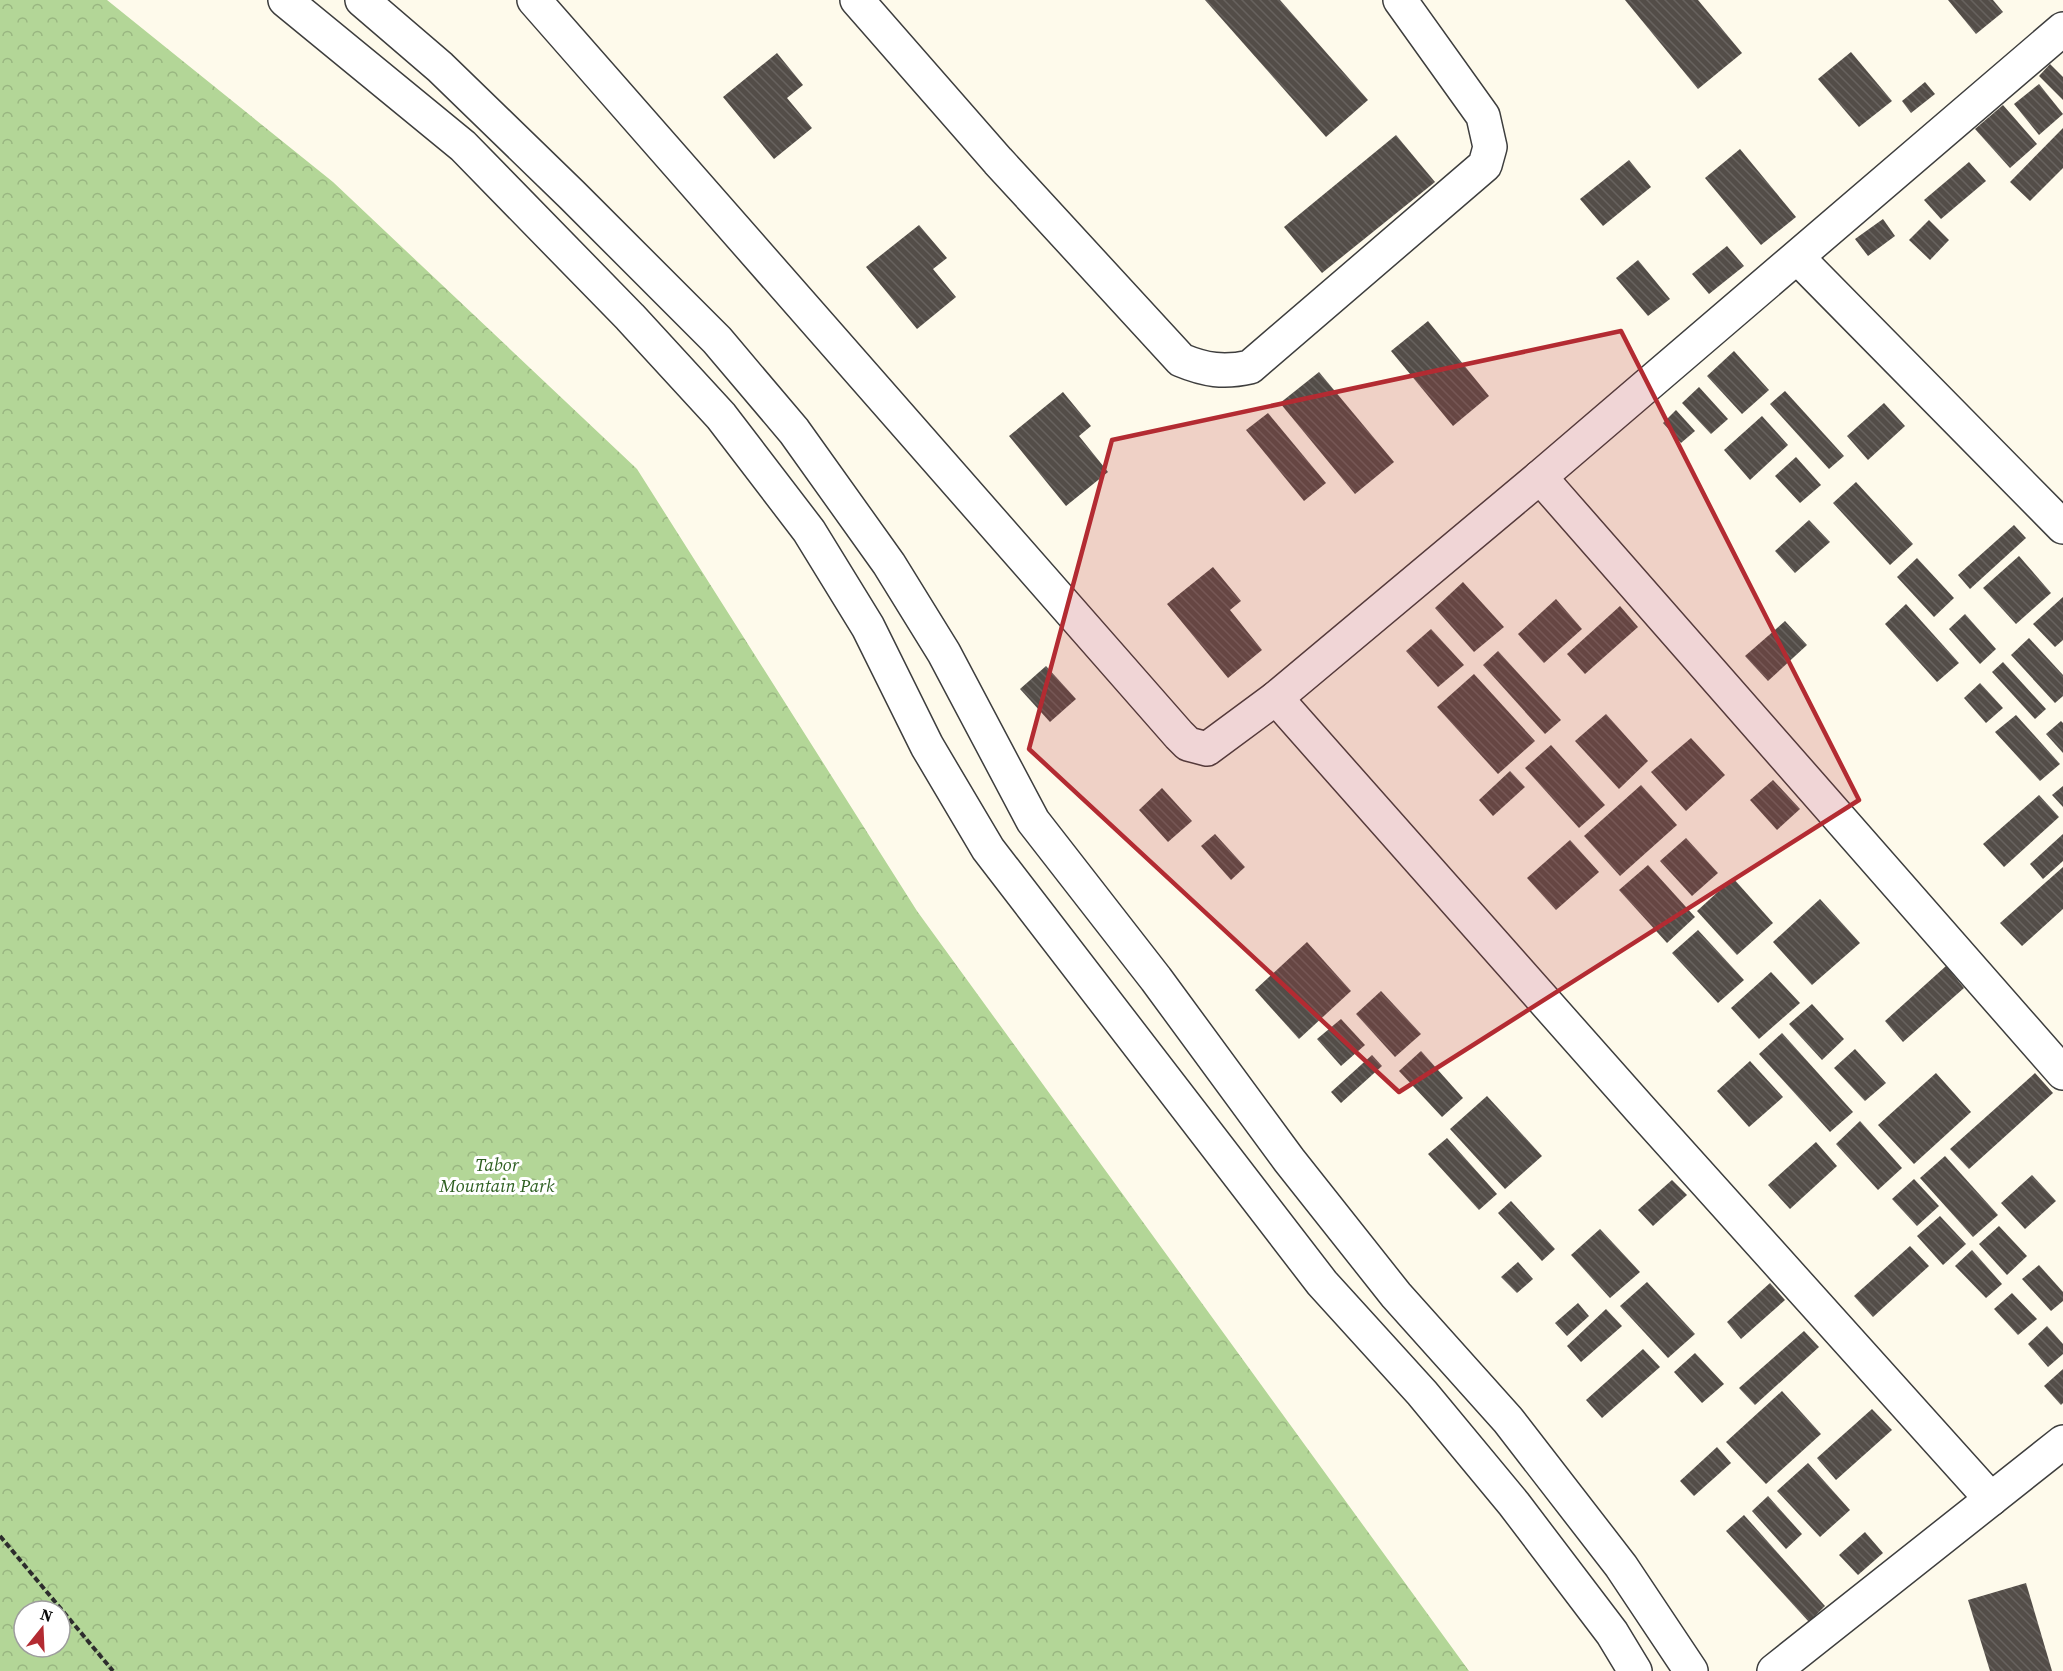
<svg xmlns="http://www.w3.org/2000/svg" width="2063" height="1671" viewBox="0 0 2063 1671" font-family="'Source Serif 4',serif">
<defs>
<pattern id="forest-crowns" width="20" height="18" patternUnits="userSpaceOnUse" patternTransform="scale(1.5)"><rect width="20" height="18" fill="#b3d697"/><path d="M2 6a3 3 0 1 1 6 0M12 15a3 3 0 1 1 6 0" fill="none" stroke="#99b681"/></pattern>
<pattern id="building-back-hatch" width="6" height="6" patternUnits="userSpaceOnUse" patternTransform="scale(1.5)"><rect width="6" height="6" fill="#534d48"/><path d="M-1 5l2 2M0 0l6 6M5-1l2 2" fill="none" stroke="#67625e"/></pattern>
</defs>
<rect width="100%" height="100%" fill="#fefaeb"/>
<path fill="url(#forest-crowns)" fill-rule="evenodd" d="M0,0H107L333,182L637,469L917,911L1469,1671H0ZM24,1611H60V1647H24Z"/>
<g fill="url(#building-back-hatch)">
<path d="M1205,0H1280L1368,100L1326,137Z"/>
<path d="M1625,0H1698L1742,53L1698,89Z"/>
<path d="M1948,0H1993L2003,12L1976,34Z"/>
<path d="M1851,52L1892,101L1859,127L1818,79Z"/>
<path d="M777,53L803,85L787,98L812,128L774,159L723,97Z"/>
<path d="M2050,64L2063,77V100L2039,76Z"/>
<path d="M1925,82L1935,94L1911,113L1902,101Z"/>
<path d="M2039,84L2063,114L2039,135L2014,104Z"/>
<path d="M2003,105L2037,144L2010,168L1975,129Z"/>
<path d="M2063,128V168L2030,201L2010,182Z"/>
<path d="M1396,135L1435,182L1322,273L1284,227Z"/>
<path d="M1740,149L1796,217L1761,245L1705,178Z"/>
<path d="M1629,160L1651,187L1603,226L1580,199Z"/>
<path d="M1969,162L1986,181L1941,219L1924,200Z"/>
<path d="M1883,219L1895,236L1868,256L1855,239Z"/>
<path d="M1929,220L1949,240L1930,260L1909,240Z"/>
<path d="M919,225L947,258L933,269L956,297L917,329L866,267Z"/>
<path d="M1727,246L1744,266L1709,294L1692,274Z"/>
<path d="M1638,260L1670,299L1648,316L1616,278Z"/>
<path d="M1428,321L1489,396L1453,426L1391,351Z"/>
<path d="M1734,351L1769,390L1742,414L1707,376Z"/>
<path d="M1319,372L1394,462L1355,494L1280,403Z"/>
<path d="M1699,387L1728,419L1711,434L1682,403Z"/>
<path d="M1785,391L1844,456L1829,469L1770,404Z"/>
<path d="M1063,392L1091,426L1079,436L1108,472L1066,506L1009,436Z"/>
<path d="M1884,403L1905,426L1868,460L1847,436Z"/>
<path d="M1676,410L1695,431L1681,443L1663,423Z"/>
<path d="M1268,413L1326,483L1304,501L1246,430Z"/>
<path d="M1762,416L1788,445L1750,480L1724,450Z"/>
<path d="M1796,457L1821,485L1800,503L1775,476Z"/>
<path d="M1856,482L1913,544L1890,565L1833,503Z"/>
<path d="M1809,520L1830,542L1795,573L1775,551Z"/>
<path d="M2014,525L2026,538L1970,589L1958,575Z"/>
<path d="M2019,556L2051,593L2016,624L1983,588Z"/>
<path d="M1917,558L1954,598L1934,617L1897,577Z"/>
<path d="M1213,567L1241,601L1230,610L1262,650L1228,678L1167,604Z"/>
<path d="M1463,582L1504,627L1474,652L1435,608Z"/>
<path d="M2063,597V640L2055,647L2033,624Z"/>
<path d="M1556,599L1582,629L1544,663L1518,634Z"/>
<path d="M1906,604L1959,663L1937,682L1885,624Z"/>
<path d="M1620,606L1638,627L1585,674L1567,654Z"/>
<path d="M1965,614L1996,649L1980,664L1949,629Z"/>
<path d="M1785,621L1807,645L1768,681L1745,656Z"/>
<path d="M1431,629L1464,665L1438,687L1406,651Z"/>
<path d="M2029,638L2063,675V696L2055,703L2011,655Z"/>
<path d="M1498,651L1561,720L1545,734L1483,665Z"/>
<path d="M2003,662L2046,709L2035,719L1992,672Z"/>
<path d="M1046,666L1076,699L1050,722L1020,689Z"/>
<path d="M1474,674L1535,741L1498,774L1437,707Z"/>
<path d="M1980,683L2003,708L1986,723L1964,698Z"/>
<path d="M1606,714L1648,761L1619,789L1575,741Z"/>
<path d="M2016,715L2060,764L2040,781L1995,732Z"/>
<path d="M2061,721L2063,723V753L2046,734Z"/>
<path d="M1691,738L1725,775L1686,811L1651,772Z"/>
<path d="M1551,745L1605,805L1579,828L1525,768Z"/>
<path d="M1510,771L1525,787L1493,816L1479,800Z"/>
<path d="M1773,780L1800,809L1777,830L1750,800Z"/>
<path d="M1641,785L1677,825L1620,876L1584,836Z"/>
<path d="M2063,786V807L2052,795Z"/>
<path d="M1162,788L1192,821L1168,842L1139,810Z"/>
<path d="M2039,795L2059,817L2004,867L1983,844Z"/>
<path d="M1215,834L1245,867L1231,880L1201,846Z"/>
<path d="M2063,834V861L2043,879L2030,864Z"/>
<path d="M1686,838L1718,873L1692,896L1660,861Z"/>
<path d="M1570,840L1599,872L1556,910L1527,878Z"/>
<path d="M1648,865L1695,917L1667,943L1619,890Z"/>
<path d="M2063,867V909L2022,946L2000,923Z"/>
<path d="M1733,878L1773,923L1737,955L1697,911Z"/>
<path d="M1820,899L1860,943L1812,985L1773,942Z"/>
<path d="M1698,930L1744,980L1718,1003L1672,953Z"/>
<path d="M1307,942L1351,991L1299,1039L1255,990Z"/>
<path d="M1946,966L1964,988L1903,1042L1885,1021Z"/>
<path d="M1771,972L1800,1003L1759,1039L1731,1008Z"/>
<path d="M1381,991L1421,1034L1395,1057L1356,1014Z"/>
<path d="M1812,1004L1844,1039L1822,1060L1789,1024Z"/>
<path d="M1341,1019L1365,1045L1341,1066L1317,1039Z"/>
<path d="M1782,1033L1853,1112L1830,1132L1759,1054Z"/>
<path d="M1855,1049L1886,1083L1865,1101L1834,1068Z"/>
<path d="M1421,1051L1463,1098L1442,1117L1399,1071Z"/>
<path d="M1372,1055L1382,1066L1341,1103L1331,1092Z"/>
<path d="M1750,1061L1783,1097L1749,1127L1717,1091Z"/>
<path d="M1936,1073L1971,1112L1914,1164L1878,1125Z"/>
<path d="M2035,1073L2053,1093L1969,1169L1950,1149Z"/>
<path d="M1487,1096L1542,1156L1505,1189L1450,1129Z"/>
<path d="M1860,1121L1902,1168L1878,1190L1836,1144Z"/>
<path d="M1447,1138L1497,1194L1479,1210L1428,1154Z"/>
<path d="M1816,1142L1837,1166L1790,1209L1768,1185Z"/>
<path d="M1945,1156L1998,1215L1973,1237L1920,1178Z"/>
<path d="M2032,1175L2056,1201L2025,1229L2001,1203Z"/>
<path d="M1914,1179L1939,1206L1917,1226L1892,1199Z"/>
<path d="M1672,1180L1687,1195L1653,1226L1638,1210Z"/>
<path d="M1511,1201L1555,1249L1542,1261L1498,1213Z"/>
<path d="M1940,1216L1966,1244L1943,1265L1917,1236Z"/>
<path d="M1999,1226L2027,1256L2007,1275L1979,1244Z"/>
<path d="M1600,1229L1640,1272L1610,1298L1571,1255Z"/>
<path d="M1910,1246L1929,1266L1873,1317L1854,1296Z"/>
<path d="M1972,1250L2002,1284L1986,1298L1955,1266Z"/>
<path d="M1518,1262L1533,1279L1517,1293L1501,1277Z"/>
<path d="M2039,1265L2063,1292V1301L2051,1311L2022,1279Z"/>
<path d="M1647,1282L1695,1334L1668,1358L1620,1306Z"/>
<path d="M1770,1283L1785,1300L1741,1339L1727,1322Z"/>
<path d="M2012,1293L2037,1319L2018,1335L1994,1309Z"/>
<path d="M1578,1303L1589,1316L1567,1336L1555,1323Z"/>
<path d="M1606,1309L1622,1326L1581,1362L1567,1346Z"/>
<path d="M2047,1326L2063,1344V1354L2048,1367L2028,1344Z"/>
<path d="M1804,1331L1819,1347L1755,1405L1739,1388Z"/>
<path d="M1643,1349L1660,1367L1602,1418L1586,1400Z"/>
<path d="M1695,1353L1724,1384L1702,1403L1674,1372Z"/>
<path d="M2063,1369V1403L2061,1405L2044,1386Z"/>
<path d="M1782,1391L1821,1434L1766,1484L1726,1442Z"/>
<path d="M1872,1409L1892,1430L1836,1480L1817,1458Z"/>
<path d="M1717,1447L1731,1463L1694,1496L1680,1481Z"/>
<path d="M1808,1463L1850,1510L1820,1537L1777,1491Z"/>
<path d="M1768,1496L1802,1534L1786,1549L1752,1511Z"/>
<path d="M1744,1515L1825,1606L1809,1622L1726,1531Z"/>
<path d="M1865,1532L1883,1553L1858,1575L1839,1555Z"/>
<path d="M2026,1583L2052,1671H1990L1968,1600Z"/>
</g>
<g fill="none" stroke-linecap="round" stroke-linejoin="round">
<g stroke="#3e3e3e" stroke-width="36">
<g id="minor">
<path d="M285,0L463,146L630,317L721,416L809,531L868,627L927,746L988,849L1322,1283L1422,1393L1514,1504L1612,1633L1635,1671"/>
<path d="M362,0L440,67L572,195L717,340L794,431L889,564L944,653L1033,821L1156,979L1289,1160L1396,1295L1508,1420L1621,1566L1691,1671"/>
<path d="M534,0L1179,735L1188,744L1207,749L1276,698L1540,477L2063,29"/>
<path d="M857,0L998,161L1181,360C1205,370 1224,373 1250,367L1485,165L1490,147L1483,116L1400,0"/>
<path d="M1798,258L2063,527"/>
<path d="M1540,477L2063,1073"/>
<path d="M1276,698L1641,1110L1991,1499"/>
<path d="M1774,1671L2063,1442"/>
</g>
</g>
<path stroke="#2d2d2d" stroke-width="4" stroke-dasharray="6 3" stroke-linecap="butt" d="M0,1536L113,1671"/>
<use href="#minor" stroke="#fff" stroke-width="33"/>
</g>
<path fill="#b32b32" fill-opacity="0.2" stroke="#b32b32" stroke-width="4.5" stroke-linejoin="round" d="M1621,331L1859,800L1399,1092L1029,749L1112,440Z"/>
<g text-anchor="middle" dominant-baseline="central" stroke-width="6" stroke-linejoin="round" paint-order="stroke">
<g font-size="18" font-style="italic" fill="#2d5f20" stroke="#fff">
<text x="497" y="1164">Tabor<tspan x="497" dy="21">Mountain Park</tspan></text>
</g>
</g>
<g transform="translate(42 1629) rotate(18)"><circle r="28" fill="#ffffff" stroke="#9d9d9d" stroke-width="1.5"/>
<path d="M0-4.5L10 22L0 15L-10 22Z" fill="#b32b32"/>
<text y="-9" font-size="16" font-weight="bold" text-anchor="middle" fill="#0b0b0b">N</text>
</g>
</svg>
